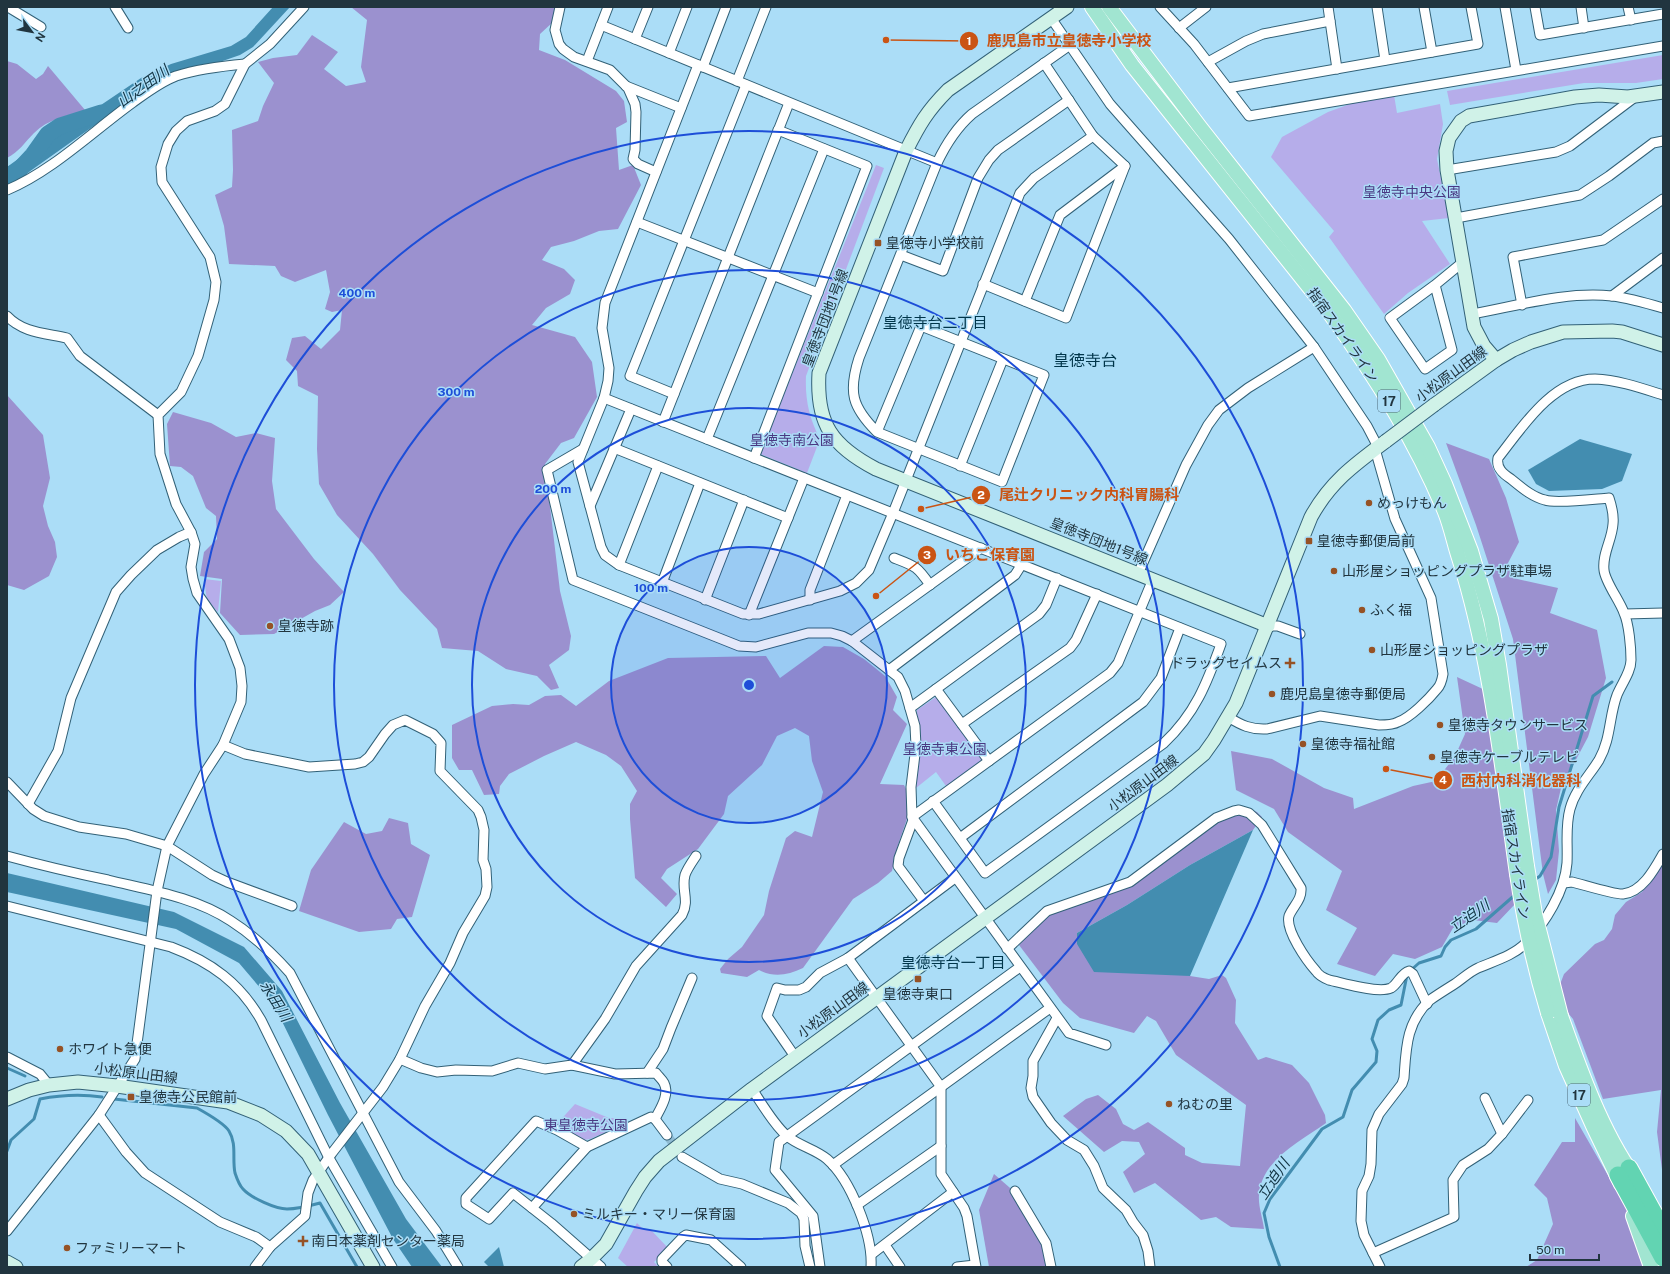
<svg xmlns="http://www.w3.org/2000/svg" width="1670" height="1274" viewBox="0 0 1670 1274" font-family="'Public Sans','Noto Sans JP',sans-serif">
<rect width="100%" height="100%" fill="#abddf7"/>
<g fill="#b6adea">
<path d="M1663,55V79L1636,83H1584L1450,105L1447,91Z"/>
<path d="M1394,95L1397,113L1440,104L1443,124L1437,159L1449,218L1422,221L1450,264L1408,293L1384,314L1329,237L1334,231L1271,157L1282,137L1328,112L1361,100Z"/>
<path d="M876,165L884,168L806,376C805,399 809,418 820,439L807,473L760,454Z"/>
<path d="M204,579L221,581L218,612L207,600Z"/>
<path d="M936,697H938L982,758L981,762L949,786H946L936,772L916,788C917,769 922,747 920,728C919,722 915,716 917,710Z"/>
<path d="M575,1104L609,1118H623L629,1122L590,1139L584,1140L556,1125Z"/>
<path d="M637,1223L644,1230H651L668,1248L654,1262L657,1265L656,1267H628L618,1258Z"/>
</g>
<g fill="#9b91cf">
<path d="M351,7H556L553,22L540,34L539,50L565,60L616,91L624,101L627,122L616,128L619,170L633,165L641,185L618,229L599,231L574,241L551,247L542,260L564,269L575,280L570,294L546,308L532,325L575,337L592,362L597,397L574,438L561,443L545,464L560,591L571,636L569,650L549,665L559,688L551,690L537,676L506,669L478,651L442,648L437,629L400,590L373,554L337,515L319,484L317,449L318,396L298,386L297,371L286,360L292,338L305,336L321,349L340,330L342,310L332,312L325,309L330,292L326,270L295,282L281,276L275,266L229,264L224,226L215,195L232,187L233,170L232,130L258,121L263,106L274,83L258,62L273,58L297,55L312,35L338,52L324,69L346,86L366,82L361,67L367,20Z"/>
<path d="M7,61L17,64L36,79L43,74L48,66L85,110C67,116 48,119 34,133C25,142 19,152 7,158Z"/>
<path d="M7,395L43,435L50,478L43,506L48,526L55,542L57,557L49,576L24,590L7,585Z"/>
<path d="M173,412L211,423L236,437L256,433L275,438L272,481L276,509L314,559L344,592L330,605L315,611L274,634L240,635L220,613L222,579L200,576L204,552L217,539L216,516L206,508L193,476L181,467L170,466L167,424Z"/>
<path d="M1446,443L1489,459L1506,498L1519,542L1508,563L1513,578L1558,588L1550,613L1597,630L1606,678L1588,737L1561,788L1556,810L1559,851L1556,880L1548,894L1543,874L1513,639L1476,525Z"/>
<path d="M824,646L843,647L864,659L885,676L897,697L893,710L907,724L880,784L904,785L908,793L909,813L898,845L892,871L878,883L853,899L803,968C788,975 774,978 759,970L747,977L721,973L720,969L728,959L742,947L764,915L769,891L786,838L795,831L812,837L823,792L812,761L809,736L795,728L777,736L762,765L728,796L724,814L698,849L667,869L661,878L677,894L666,907L635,878L630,819V804L637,791L621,766L606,755L576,742L544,756L509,774L500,786L499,794L484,795L472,770H459L452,758V725L492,706L513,704L529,705L545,696L561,695L576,706L609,681L668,658L766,656L780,678Z"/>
<path d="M1457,677L1485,690L1516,903L1497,923L1473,920L1453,928L1442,947L1415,959L1393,954L1375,976L1337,964L1357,928L1326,910L1342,871L1288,832L1274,809L1236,790L1231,751L1272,759L1324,788L1353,798L1354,809L1413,786L1436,781L1455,756L1465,734Z"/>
<path d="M1249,809L1257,812L1262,817L1253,830L1190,865L1127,905L1077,933V944L1190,976L1209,979L1222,975L1226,978L1236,1000L1235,1023L1258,1060L1266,1057L1292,1065L1309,1083L1325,1115L1326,1123C1301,1141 1261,1160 1259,1195C1258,1206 1263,1219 1264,1229L1231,1227L1216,1217L1201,1220L1155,1183L1134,1193L1123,1172L1145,1154L1139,1142L1122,1141L1104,1152L1063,1116L1086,1099L1098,1095L1116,1109L1123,1124L1134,1130L1148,1122L1185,1148V1155L1202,1163L1240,1166L1246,1105L1176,1055L1156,1021L1147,1016L1134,1033L1080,1018L1063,1003L1019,945L1048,913L1132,881L1214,822Z"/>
<path d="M389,818L408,823L411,844L430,855L412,917L397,919L391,929L359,932L299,911L311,870L344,822L366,834L382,831Z"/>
<path d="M1663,861V1177L1657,1132L1661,1090L1603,1099L1573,1019L1568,1013L1559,987L1564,974L1595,944L1604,940L1612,929L1615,915L1626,902L1642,892Z"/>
<path d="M1575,1118L1637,1226L1657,1267H1526L1537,1260L1553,1224L1547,1198L1534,1185L1562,1142H1575Z"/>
<path d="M994,1174L1017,1194L1038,1228L1048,1267H989L979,1210Z"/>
</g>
<g fill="#438db0">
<path d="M273,7H290L253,47L240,55L150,86L19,179L7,184V167L50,136L58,134L141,78L171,64L231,46L246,37Z"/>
<path d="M1580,439L1632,454L1622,481L1602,489L1549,491L1536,484L1528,470Z"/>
<path d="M1253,830L1190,976L1094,972L1077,944V933L1127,905L1190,865Z"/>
<path d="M7,873L174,912L244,947L282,991L340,1103L406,1219L442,1267H412L393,1239L328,1115L273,1003L239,963L176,929L7,892Z"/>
<path d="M499,1247L504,1267H489L484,1262Z"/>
</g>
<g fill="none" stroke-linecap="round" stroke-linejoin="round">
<g stroke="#438db0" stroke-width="3">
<path d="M1533,881L1540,876L1551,857L1559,807L1593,696L1612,682"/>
<path d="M1410,971L1419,963L1441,956L1445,947L1451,940L1476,929L1516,894"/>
<path d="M7,1068L25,1076"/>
<path d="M114,1099L197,1108C206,1113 224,1123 229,1131C237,1144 232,1159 235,1173C237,1179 239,1185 243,1189C251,1198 276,1209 287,1209C298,1209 309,1206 320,1203L357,1267"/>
<path d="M7,1151L11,1140L34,1119L40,1099C61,1095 81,1094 102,1097"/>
<path d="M1280,1267L1269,1237L1264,1213L1270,1199L1322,1129L1343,1117L1352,1090L1376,1062L1377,1051L1372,1039L1378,1020L1389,1010L1401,1005L1407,975"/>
</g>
<path stroke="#438db0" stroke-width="17" d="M7,177L19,170L33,155L48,134L60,126L101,113"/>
<path stroke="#8fbbd2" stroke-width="9" stroke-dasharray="9 4.5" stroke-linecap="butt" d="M667,1135L679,1152"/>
<g stroke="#326177" stroke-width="11">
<g id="street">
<path d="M8,7L41,27"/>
<path d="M115,7L128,28"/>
<path d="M560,7L555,30L559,44L563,49L574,57L610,70L628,88L635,104L636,112L635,150L633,159L638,164L656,172"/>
<path d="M1160,7L1194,44L1249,116L1663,46"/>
<path d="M1328,7L1337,69"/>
<path d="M1377,7L1385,60"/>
<path d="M1424,7L1432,52"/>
<path d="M1505,7L1516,70"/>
<path d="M1535,7L1540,35L1663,14"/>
<path d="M1581,7L1584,28"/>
<path d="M1628,7L1631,20"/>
<path d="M1051,18L1110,104L1229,239L1314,347L1367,426L1378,447"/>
<path d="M601,25L937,163"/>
<path d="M1179,28L1206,7"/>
<path d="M635,39L648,7"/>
<path d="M669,53L687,7"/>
<path d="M587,61L608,7"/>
<path d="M1208,62L1246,41L1263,34L1330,21"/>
<path d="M698,65L605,303L602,328L609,368L608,381L604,398L578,462L601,547L605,555L619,565L743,614H759L840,591L856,583L869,570L893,513L1020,193L1034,178L1093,136"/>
<path d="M703,67L726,7"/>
<path d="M737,81L766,7"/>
<path d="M626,86L681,108"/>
<path d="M1228,88L1478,44L1471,7"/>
<path d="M1447,170L1556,152L1570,146L1635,97"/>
<path d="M7,190C52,171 92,132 132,103C146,93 160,82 176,76C198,69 222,66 245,64"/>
<path d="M1456,218L1580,195L1609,176L1653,143L1663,141"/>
<path d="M637,222L818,293"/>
<path d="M901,255L943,271L978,178L989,160L998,150L1069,100"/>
<path d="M983,284L1066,318L1125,166L1093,136L1044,63"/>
<path d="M1435,285L1390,318L1425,369L1452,350L1435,285L1463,262"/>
<path d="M1612,296L1663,258"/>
<path d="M1025,301L1060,215L1125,166"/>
<path d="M1522,305L1513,257L1603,240L1663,199"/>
<path d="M1472,314C1517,306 1566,291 1612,296C1629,298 1646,303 1663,308"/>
<path d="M7,316C23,333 45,333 67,338L80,356L158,415"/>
<path d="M674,394L630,376L746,85"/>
<path d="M604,398L1221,644C1207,683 1195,714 1164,743L985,873L933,801"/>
<path d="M663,422L789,103"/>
<path d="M877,432L921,326L1044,375L1002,482L877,432C852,407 848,392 859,358L937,163C946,144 956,128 972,114L1070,45"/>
<path d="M707,439L824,149"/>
<path d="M614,448L788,518"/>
<path d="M583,449L547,470L573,580L739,646L756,647L808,633H831L842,636L852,641L898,677L905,691L915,726L916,746L911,787L912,817L1069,1033L1106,1045"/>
<path d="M754,458L867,166L778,130"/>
<path d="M960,466L1003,359"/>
<path d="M590,506L631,409"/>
<path d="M894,558C915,566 917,566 930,585"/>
<path d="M619,565L658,466"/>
<path d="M1138,574L1186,465L1208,425L1219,410L1248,388L1314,347"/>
<path d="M662,583L700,483"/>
<path d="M705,600L744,500"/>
<path d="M810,600V590L847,495"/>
<path d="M1625,614L1663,613"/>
<path d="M749,615L804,478"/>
<path d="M1268,626H1278L1300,634"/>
<path d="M852,641L981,548"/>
<path d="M889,670L1015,575L1022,564"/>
<path d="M936,689L989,761"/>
<path d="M910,708L1039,614L1046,605L1057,578"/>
<path d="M1228,717C1241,725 1251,730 1267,729L1320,716L1379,725C1386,725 1393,725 1398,722C1410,718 1429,699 1437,689C1441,685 1442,680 1443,674L1431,598L1395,519L1375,449"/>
<path d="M962,724L1070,648L1076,640L1097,594"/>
<path d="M223,745L245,754L309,767L355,764L363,762L369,757L385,734L393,725L405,720L433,734L441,743L440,771L478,810L481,817L484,830L483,860L486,869L487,887L485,896L463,933L450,963L425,1006L400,1059L383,1087L332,1153L313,1180L308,1193L305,1216L270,1247L255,1267"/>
<path d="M7,782L33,809L44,816L79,827L126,834L167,846L212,875L227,882L292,906"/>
<path d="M28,804L58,751L71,698L116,592L131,575L157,550L179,537L191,532"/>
<path d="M912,817L1110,673L1118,663L1153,579"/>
<path d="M913,820L899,858L898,866L924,901"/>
<path d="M960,838L1143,702L1161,678L1180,628"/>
<path d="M7,856C40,865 74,873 108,880C149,890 195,897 231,921C253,935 273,954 290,973L399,1182L436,1231L458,1267"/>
<path d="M1564,883L1572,882C1581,884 1616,895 1623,894C1642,892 1654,870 1663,854"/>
<path d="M7,906L171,947C211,962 240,983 261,1020L329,1158L392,1267"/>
<path d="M1007,949L1047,911L1130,882L1216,818L1234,811L1239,810L1249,813L1262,825L1301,888C1302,900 1293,906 1289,916C1285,930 1307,961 1316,971C1319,976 1324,978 1329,980C1343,983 1378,994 1391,988C1398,984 1401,973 1409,971L1413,974L1427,1004"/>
<path d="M848,958L941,1087V1174L964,1208L967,1216L976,1267"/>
<path d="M1057,1018L1033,1061V1076L1031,1088L1033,1097L1051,1123L1067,1140L1084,1150L1094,1166L1103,1188L1126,1210L1133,1222L1143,1235L1148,1251L1150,1267"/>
<path d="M7,1057L40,1074L49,1085"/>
<path d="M796,1058L767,1016L777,988L785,990H799L806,987L820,973L848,958L955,878"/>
<path d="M400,1059L421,1068L437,1072L456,1070L492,1071L518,1063L545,1069L572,1065L605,1019L636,966L682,915C690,900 681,890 685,875C687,869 692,862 696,856"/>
<path d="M572,1065L615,1074L656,1073C658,1076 662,1079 664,1083C670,1095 660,1109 655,1119"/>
<path d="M647,1073L663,1049L671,1028L692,978"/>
<path d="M752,1089C762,1104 774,1125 787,1136C799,1146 815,1149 827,1159C851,1180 873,1236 871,1267"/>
<path d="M1485,1098L1502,1134"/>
<path d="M99,1115L126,1152L145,1173L220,1222L256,1237L270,1247"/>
<path d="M587,1147L557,1130L536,1121L466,1198V1204L489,1219L513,1193L551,1223L601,1267"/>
<path d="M682,1157L720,1179L742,1184L788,1203L801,1213L804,1219L805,1246L810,1267"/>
<path d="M833,1165L1050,1008"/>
<path d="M1015,1191L1046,1243L1051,1267"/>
<path d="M857,1205L941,1146"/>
<path d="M532,1208L587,1147L651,1117L655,1119L667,1135"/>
<path d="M7,1231L99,1115L135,1059L157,891L167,846L204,774L223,745L241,702L242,686L240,668L229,639L197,593L193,579L191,567L195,544L191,532L176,504L160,454L158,415L181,392L198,356L214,300L216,282L210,257L162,182L161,167L168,144L176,131L187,121L215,111L225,104L245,64L270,44L304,7"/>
<path d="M885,1245L900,1267"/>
<path d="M1373,1253L1454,1217L1453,1180L1463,1165L1488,1149L1502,1134L1528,1100"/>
<path d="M872,1254L953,1192"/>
<path d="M667,1267L662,1262V1259L683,1237L686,1235L711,1240L741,1267"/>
<path d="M820,1267L813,1216L775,1170L779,1142L1020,967"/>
<path d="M957,1267L975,1265"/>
<path d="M1380,1267L1364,1235L1361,1221L1362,1191L1369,1176L1371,1164L1372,1130L1379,1114L1402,1084L1404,1078C1406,1049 1406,1022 1430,1000C1437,995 1445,990 1453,985C1461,980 1469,972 1478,968C1494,961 1513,956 1526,943C1545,923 1565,891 1567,863C1568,844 1565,827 1570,809C1575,790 1589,776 1599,760C1611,739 1609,716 1617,695C1622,683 1631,672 1631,660C1631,648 1629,624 1624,613C1620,601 1605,582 1604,570C1602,554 1612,540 1613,524C1614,515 1612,507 1609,498C1595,499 1556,504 1545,500C1532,497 1521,487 1511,479C1503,474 1496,468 1498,458C1521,429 1552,379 1595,379C1618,380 1641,388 1663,395"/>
</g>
</g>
<g stroke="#326177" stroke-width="15">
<g id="secondary">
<path d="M1067,7L948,90C927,111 919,125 906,151L819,373C816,424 832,446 876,469L1268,626"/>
<path d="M1496,360L1484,346L1474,327L1447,170L1446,151L1449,138L1461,121L1469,116L1575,97L1599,95L1628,97L1663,92"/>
<path d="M1434,405L1496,360L1513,350L1531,342L1563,332L1612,331L1622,332L1663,345"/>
<path d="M7,1099L29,1090L49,1085L78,1082L117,1086L228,1102L261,1115L286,1131L308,1154L373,1267"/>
<path d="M7,1262L16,1267"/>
<path d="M581,1267L591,1259L606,1244L636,1191L645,1177L659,1161L752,1089L1167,785L1204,754L1214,740L1236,703L1311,517C1330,482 1355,464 1386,441"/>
</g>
</g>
<g stroke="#fff" stroke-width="16">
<g id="primary">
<path d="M1092,7L1132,65L1328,311C1374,374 1415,439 1445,512C1451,527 1454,543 1459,558C1491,660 1502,768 1517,874"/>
<path d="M1109,7L1200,127L1344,310L1378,359L1428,447L1445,484L1471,551L1491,619L1499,665L1527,866"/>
<path d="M1548,1013L1566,1066L1593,1126L1621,1184"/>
<path d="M1561,1016C1579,1067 1602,1132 1634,1176"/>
<path d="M1633,1216L1651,1267"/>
</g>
</g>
<g stroke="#fff" stroke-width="19">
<g id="highway">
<path d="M1629,1168L1663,1230"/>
<path d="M1618,1175L1663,1258"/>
</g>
</g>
<use href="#street" stroke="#fff" stroke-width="9"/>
<use href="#secondary" stroke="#d0f2e8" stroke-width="13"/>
<use href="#primary" stroke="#a1e5d1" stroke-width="14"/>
<use href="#highway" stroke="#62d4b2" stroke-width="17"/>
<g stroke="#326177" stroke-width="15" stroke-linecap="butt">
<path id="secondary-bridge" d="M1386,441L1434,405"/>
</g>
<g stroke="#fff" stroke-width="16" stroke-linecap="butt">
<g id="primary-bridge">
<path d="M1527,866L1535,914L1561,1016"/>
<path d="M1517,874C1524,921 1534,967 1548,1013"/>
</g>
</g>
<use href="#secondary-bridge" stroke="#d0f2e8" stroke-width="13"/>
<use href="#primary-bridge" stroke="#a1e5d1" stroke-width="14"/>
</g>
<circle cx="749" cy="685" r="138" fill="#1d4ed8" fill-opacity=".12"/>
<g fill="none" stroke="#1d4ed8" stroke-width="2">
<circle cx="749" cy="685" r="138"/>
<circle cx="749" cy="685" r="277"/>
<circle cx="749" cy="685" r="415"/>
<circle cx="749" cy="685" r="554"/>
</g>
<g fill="#965225" stroke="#abddf7" stroke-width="1.5">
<rect x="874" y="239" width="8" height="8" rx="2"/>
<circle cx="1369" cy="503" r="4"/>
<rect x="1305" y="537" width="8" height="8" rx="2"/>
<circle cx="1334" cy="571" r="4"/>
<circle cx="1362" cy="610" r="4"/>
<circle cx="270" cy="626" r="4"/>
<circle cx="1372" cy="650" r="4"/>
<path d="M1288 657h4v4h4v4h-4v4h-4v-4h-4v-4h4z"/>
<circle cx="1272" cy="694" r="4"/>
<circle cx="1440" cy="725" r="4"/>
<circle cx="1303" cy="744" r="4"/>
<circle cx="1432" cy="757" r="4"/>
<rect x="914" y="975" width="8" height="8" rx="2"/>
<circle cx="60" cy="1049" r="4"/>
<rect x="127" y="1093" width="8" height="8" rx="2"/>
<circle cx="1169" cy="1104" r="4"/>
<circle cx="574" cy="1214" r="4"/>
<path d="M301 1235h4v4h4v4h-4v4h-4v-4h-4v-4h4z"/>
<circle cx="67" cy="1248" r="4"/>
</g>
<g text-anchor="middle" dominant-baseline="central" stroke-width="3" stroke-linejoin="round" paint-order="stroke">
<g fill="#abddf7" stroke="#4a6776" stroke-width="1">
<rect x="1378" y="390" width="22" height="22" rx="3"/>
<rect x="1568" y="1084" width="22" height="22" rx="3"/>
</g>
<g font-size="13" font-weight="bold" fill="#21353f">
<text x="1389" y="401">17</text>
<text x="1579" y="1095">17</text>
</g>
<g font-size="14" fill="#4a3882" stroke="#abddf7">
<text x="1412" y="192">皇徳寺中央公園</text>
<text x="792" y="440">皇徳寺南公園</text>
<text x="945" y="749">皇徳寺東公園</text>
<text x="586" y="1125">東皇徳寺公園</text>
</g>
<g font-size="14" fill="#21353f" stroke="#abddf7" text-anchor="start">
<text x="886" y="243">皇徳寺小学校前</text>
<text x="1377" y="503">めっけもん</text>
<text x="1317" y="541">皇徳寺郵便局前</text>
<text x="1342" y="571">山形屋ショッピングプラザ駐車場</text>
<text x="1370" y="610">ふく福</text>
<text x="278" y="626">皇徳寺跡</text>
<text x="1380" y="650">山形屋ショッピングプラザ</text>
<text x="1282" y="663" text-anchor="end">ドラッグセイムス</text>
<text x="1280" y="694">鹿児島皇徳寺郵便局</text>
<text x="1448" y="725">皇徳寺タウンサービス</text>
<text x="1311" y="744">皇徳寺福祉館</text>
<text x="1440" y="757">皇徳寺ケーブルテレビ</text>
<text x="918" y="994" text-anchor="middle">皇徳寺東口</text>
<text x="68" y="1049">ホワイト急便</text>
<text x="139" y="1097">皇徳寺公民館前</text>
<text x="1177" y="1104">ねむの里</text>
<text x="582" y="1214">ミルキー・マリー保育園</text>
<text x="311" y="1241">南日本薬剤センター薬局</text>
<text x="75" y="1248">ファミリーマート</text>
</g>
<g font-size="14" fill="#21353f" stroke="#abddf7">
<text transform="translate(825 318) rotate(-69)">皇徳寺団地1号線</text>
<text transform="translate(1343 335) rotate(55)">指宿スカイライン</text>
<text transform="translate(1451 374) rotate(-36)">小松原山田線</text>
<text transform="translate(1099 541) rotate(22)">皇徳寺団地1号線</text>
<text transform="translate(1143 783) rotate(-37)">小松原山田線</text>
<text transform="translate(1516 864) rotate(81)">指宿スカイライン</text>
<text transform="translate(833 1010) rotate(-36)">小松原山田線</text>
<text transform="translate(136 1073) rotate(7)">小松原山田線</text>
</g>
<g font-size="15" font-style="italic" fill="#113343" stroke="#abddf7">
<text transform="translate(143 86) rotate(-36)">山之田川</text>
<text transform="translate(1469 916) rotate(-34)">立迫川</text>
<text transform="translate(276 1001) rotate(58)">永田川</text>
<text transform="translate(1273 1179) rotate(-56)">立迫川</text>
</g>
<g font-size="15" fill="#00354a" stroke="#abddf7">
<text x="935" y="322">皇徳寺台二丁目</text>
<text x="953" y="962">皇徳寺台一丁目</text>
</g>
<g font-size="16" fill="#00354a" stroke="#abddf7">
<text x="1085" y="360">皇徳寺台</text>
</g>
</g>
<circle cx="749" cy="685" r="6" fill="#1d4ed8" stroke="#abddf7" stroke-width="2"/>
<g font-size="12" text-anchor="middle" font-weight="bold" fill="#1d4ed8" stroke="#abddf7" stroke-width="3" stroke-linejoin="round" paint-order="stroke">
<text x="357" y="297">400 m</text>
<text x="456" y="396">300 m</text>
<text x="553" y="493">200 m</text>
<text x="651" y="592">100 m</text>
</g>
<path fill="none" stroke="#ca5414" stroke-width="1.5" d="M886 40L969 41M921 509L981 495M876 596L927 555M1386 769L1443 780"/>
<g fill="#ca5414" stroke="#abddf7" stroke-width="1.5">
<circle cx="886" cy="40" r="4"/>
<circle cx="921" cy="509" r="4"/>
<circle cx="876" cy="596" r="4"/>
<circle cx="1386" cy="769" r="4"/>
<circle cx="969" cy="41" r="10"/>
<circle cx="981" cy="495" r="10"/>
<circle cx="927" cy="555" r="10"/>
<circle cx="1443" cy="780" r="10"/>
</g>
<g font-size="12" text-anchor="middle" font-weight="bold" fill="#fff">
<text x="969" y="45">1</text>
<text x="981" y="499">2</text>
<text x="927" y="559">3</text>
<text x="1443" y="784">4</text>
</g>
<g font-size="15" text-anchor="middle" font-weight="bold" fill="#ca5414" stroke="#abddf7" stroke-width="3" stroke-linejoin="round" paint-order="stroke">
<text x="1069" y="46">鹿児島市立皇徳寺小学校</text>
<text x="1089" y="500">尾辻クリニック内科胃腸科</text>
<text x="990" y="560">いちご保育園</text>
<text x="1521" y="786">西村内科消化器科</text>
</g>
<rect width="1670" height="1274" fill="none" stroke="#21353f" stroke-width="16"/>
<g transform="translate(32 32) rotate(122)" stroke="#abddf7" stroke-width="3" paint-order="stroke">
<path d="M0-3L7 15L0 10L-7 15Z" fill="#21353f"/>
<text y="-6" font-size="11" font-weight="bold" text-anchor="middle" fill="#21353f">N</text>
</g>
<path d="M1530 1254v6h69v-6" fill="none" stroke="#21353f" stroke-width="2"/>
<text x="1536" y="1254" font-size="12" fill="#21353f" stroke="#abddf7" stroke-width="3" paint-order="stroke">50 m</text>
</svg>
